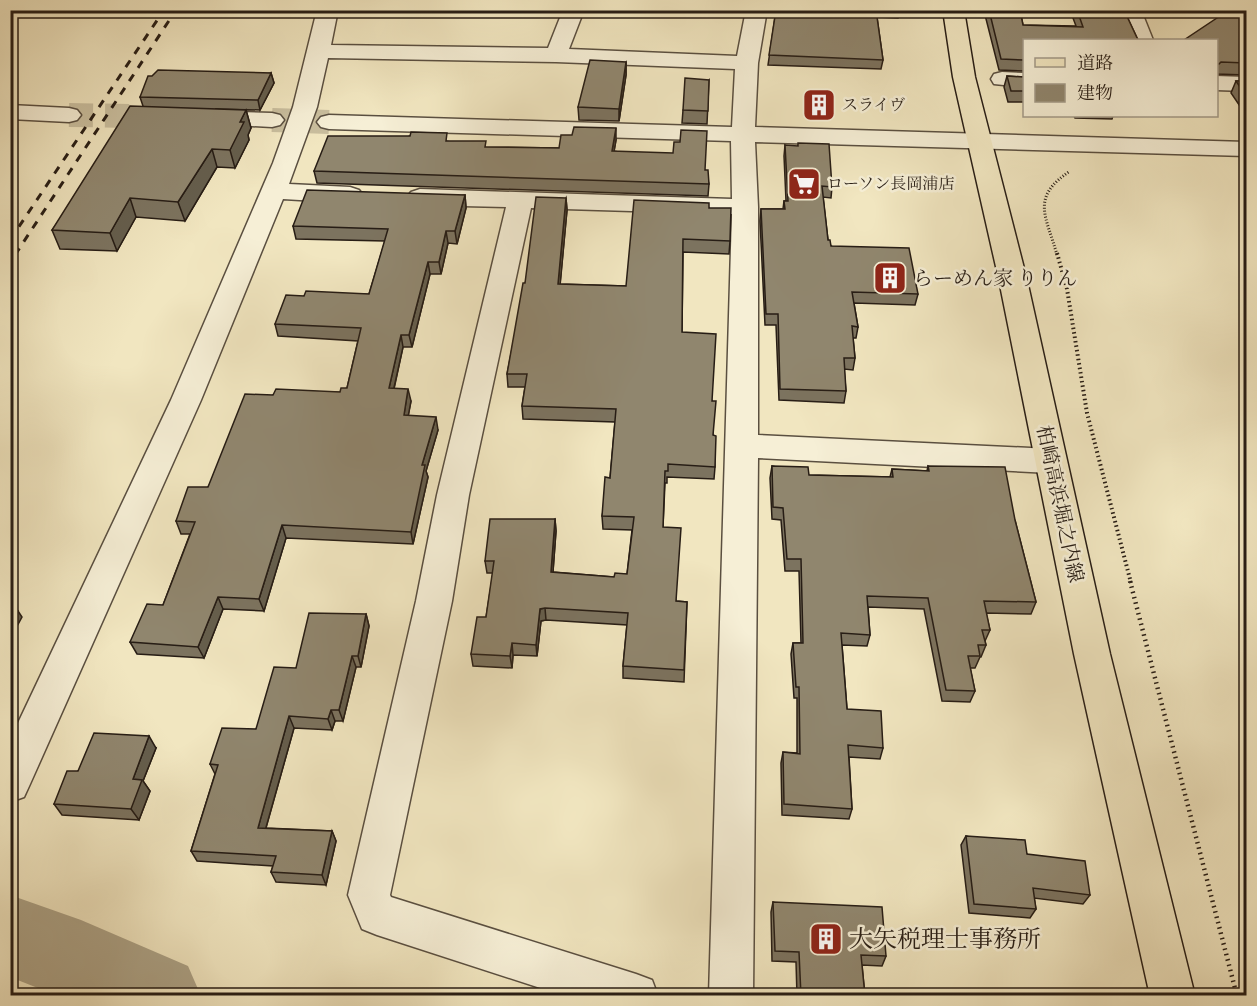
<svg xmlns="http://www.w3.org/2000/svg" width="1257" height="1006" viewBox="0 0 1257 1006" font-family="'IM FELL Double Pica','Noto Serif JP',serif">
<rect width="100%" height="100%" fill="#f1e6c0"/>
<filter id="stains"><feTurbulence type="fractalNoise" baseFrequency=".00333" numOctaves="4"/><feColorMatrix values="0 0 0 0 .2 0 0 0 0 .09 0 0 0 0 .02 0 0 0 .5 -.17"/></filter>
<radialGradient id="worn" r=".72"><stop offset=".6" stop-color="#630" stop-opacity="0"/><stop offset="1" stop-color="#630" stop-opacity=".3"/></radialGradient>
<g fill="none" stroke-linecap="round" stroke-linejoin="round">
<path fill="#aca286" fill-rule="evenodd" d="M10,895L81,920L188,966L201,996H58L10,977Z"/>
<g stroke="#c9be9e" stroke-width="24" stroke-dasharray="24 12" stroke-linecap="butt">
<path d="M69,115L133,116"/>
<path d="M272,120L329,122"/>
</g>
<g stroke="#5a4f40" stroke-width="3">
<g id="minor">
<path d="M317,10H338L331,45L548,48L563,10H584L569,49L737,56L746,10H767L758,63L755,127L1246,142V156L755,142L758,207V435L1050,449L1061,453L1066,461L1061,469L1050,473L758,458L753,996H709L732,214L531,208L469,495L452,601L390,895L391,897L636,974L652,980L658,996H565L377,935L362,929L348,895L416,601L437,495L506,207L420,205L411,202L407,197L411,192L420,189L732,199L731,141L329,129L321,127L317,122L321,117L329,115L732,127L735,69L556,62L328,58L317,107L289,184L350,187L359,190L363,195L359,200L350,203L283,199L201,400L30,784L24,797L10,802V740L171,400L273,163L293,107Z"/>
<path d="M1120,10H1141L1153,40H1131Z"/>
<path d="M1002,72L1024,73V87L994,84L991,79L994,74Z"/>
<path d="M1216,76L1246,77V91L1216,90Z"/>
<path d="M10,105L69,108L77,110L81,115L77,120L69,122L10,119Z"/>
<path d="M204,111L272,113L280,115L284,120L280,125L272,127L196,123L192,118L196,113Z"/>
</g>
</g>
<g stroke="#271d15" stroke-width="3">
<path id="major" d="M943,10H964L975,77L1027,280L1110,654L1195,996H1150L1074,654L999,280L953,77Z"/>
</g>
<path stroke="#271d15" stroke-width="3" stroke-dasharray="1 2" stroke-linecap="butt" d="M1057,255C1046,215 1030,198 1070,171"/>
<path stroke="#271d15" stroke-width="4" stroke-dasharray="1.5 3" stroke-linecap="butt" d="M1057,253L1067,289L1087,413L1131,583"/>
<path stroke="#271d15" stroke-width="4.5" stroke-dasharray="1.5 4" stroke-linecap="butt" d="M1130,581L1237,996"/>
<use href="#minor" fill="#f6efd6" fill-rule="evenodd"/>
<use href="#major" fill="#f1e6c0" fill-rule="evenodd"/>
<g stroke="#271d15" stroke-width="3" stroke-dasharray="8 8" stroke-linecap="butt">
<path d="M10,240L164,10"/>
<path d="M15,255L176,10"/>
</g>
<path stroke="#271d15" stroke-width="4.5" stroke-dasharray="10 10" stroke-linecap="butt" d="M10,262L16,253"/>
</g>
<g fill="#7c735f" stroke="#271d15" stroke-width="1.5">
<path d="M776,10H899L898,18L877,17L883,60L881,69L768,65Z"/>
<path d="M986,10H1020L1023,25L1076,26L1070,10H1124L1138,40H1024V71L999,70L985,15Z"/>
<path d="M1246,10V75L1216,74V40Z"/>
<path d="M626,62V75L619,121L579,120L578,107Z"/>
<path d="M271,73L274,83L260,110L215,109L246,110L251,128L248,135L249,140L235,168L217,167L185,221L136,217L117,251L60,249L52,230L143,106L140,97Z"/>
<path d="M1007,76L1024,77V102H1008L1004,87Z"/>
<path d="M709,80L707,124L682,123L683,110Z"/>
<path d="M1236,81H1246V115L1231,93Z"/>
<path d="M1074,116H1113L1112,119L1075,118Z"/>
<path d="M410,136L486,147L559,148L616,140L614,151L705,170L709,184L708,196L317,183L314,171Z"/>
<path d="M785,145L832,187L831,198L823,197L828,240L831,246L918,294L915,305L854,303L858,327L856,338H853L855,358L853,370L844,369L846,391L844,403L779,400L776,325H765L760,221L761,209H783L784,201H786L784,156Z"/>
<path d="M465,195L466,208L457,244L448,243L441,274H430L412,347H403L394,389L411,401L408,416L438,430L426,471L428,477L413,544L286,538L264,611L223,609L204,658L137,654L130,642L163,605L190,534H181L176,521L208,487L273,395L340,392L347,388L358,341L278,336L275,324L304,296L369,294L385,241L296,239L293,226Z"/>
<path d="M566,198L567,210L560,284L626,286L709,208L730,241L729,254L683,252L682,332L712,401L713,435L715,467L714,479L667,477V483H665L663,527L676,601L687,602L684,682L623,678V666L627,625L546,620L541,621L537,656L513,655L512,668L473,666L471,654L486,617L493,573H487L485,561L555,519L556,531L553,572L614,577L627,574L632,530L603,529L602,516L610,478L615,422L523,419L522,406L525,387H508L507,374L525,283Z"/>
<path d="M772,466L809,475L890,477L892,469L927,471L928,466L1015,520L1036,602L1031,614L986,613L990,630L985,641L986,645L981,657H980L975,668H970L975,691L970,702L942,701L924,609L868,607L870,635L867,646L842,645L847,709L883,748L880,759L849,757L852,809L849,819L782,815L781,763L783,752L797,753V698H794L791,654L793,643H801L799,571H785L781,520L772,519L770,478Z"/>
<path d="M366,614L369,626L361,667H356L343,721H335L332,730L294,728L266,828L332,831L336,841L326,885L276,882L271,872L273,866L197,861L191,851L215,774L210,764L256,729L296,668Z"/>
<path d="M156,748L143,781L150,791L139,820L62,815L54,804L78,771Z"/>
<path d="M966,836L1027,854L1090,895L1083,904L1034,898L1036,909L1030,918L969,913L961,845Z"/>
<path d="M773,902L886,956L882,966L862,965L865,996H797L796,962L772,961L771,912Z"/>
</g>
<g fill="#655e4d" stroke="#271d15" stroke-width="1.5">
<path d="M626,62V75L619,121V109Z"/>
<path d="M271,73L274,83L260,110L258,100Z"/>
<path d="M246,110L251,128L248,135L249,140L235,168L230,150L240,122Z"/>
<path d="M616,128V140L612,163V151Z"/>
<path d="M212,149L217,167L185,221L178,202Z"/>
<path d="M465,195L466,208L457,244L455,231Z"/>
<path d="M130,198L136,217L117,251L110,233Z"/>
<path d="M566,198L567,210L559,297L558,284Z"/>
<path d="M446,231L448,243L441,274L439,262Z"/>
<path d="M428,262L430,274L412,347L409,335Z"/>
<path d="M401,335L403,347L391,401L389,388Z"/>
<path d="M408,389L411,401L406,428L404,415Z"/>
<path d="M10,392L14,398L10,404Z"/>
<path d="M436,417L438,430L426,471L428,477L413,544L411,532L422,465Z"/>
<path d="M555,519L556,531L552,585L551,572Z"/>
<path d="M282,525L286,538L264,611L259,599Z"/>
<path d="M218,597L223,609L204,658L198,647Z"/>
<path d="M545,608L546,620L541,621L537,656L536,645L540,609Z"/>
<path d="M18,611L22,617L10,639V625Z"/>
<path d="M366,614L369,626L361,667L358,656Z"/>
<path d="M512,643L513,655L512,668L510,656Z"/>
<path d="M352,656L356,667L343,721L339,710Z"/>
<path d="M331,710L335,721L332,730L328,719Z"/>
<path d="M289,716L294,728L263,838L258,828Z"/>
<path d="M149,736L156,748L143,781L150,791L139,820L131,809L133,779Z"/>
<path d="M332,831L336,841L326,885L322,875Z"/>
</g>
<g fill="#90866e" stroke="#271d15" stroke-width="1.5">
<path d="M776,10H876L883,60L769,55Z"/>
<path d="M989,10H1020L1023,25L1083,27L1077,10H1124L1138,40H1024V60L1001,59Z"/>
<path d="M1229,10H1246V63L1221,62L1219,64H1216V40H1184Z"/>
<path d="M590,60L626,62L619,109L578,107Z"/>
<path d="M158,70L271,73L258,100L140,97L148,76H152Z"/>
<path d="M1007,76L1024,77V91H1011Z"/>
<path d="M685,78L709,80L708,111L683,110Z"/>
<path d="M1236,81H1246V96Z"/>
<path d="M130,106L246,110L240,122H244L230,150L212,149L178,202L130,198L110,233L52,230Z"/>
<path d="M574,127L616,128L612,151L673,153L674,142H680L681,130L707,131L705,170H708L709,184L314,171L328,136H410L411,132L447,133L446,141H486L485,147L559,148L561,135H572Z"/>
<path d="M798,143L829,144L832,187L822,186L828,240H830L831,246L909,248L918,294L852,292L858,327L852,326L855,358H844L846,391L780,389L778,314H766L761,209H785L784,201H788L785,145L798,146Z"/>
<path d="M307,190L465,195L455,231H446L439,262H428L409,335H401L389,388L408,389L404,415L436,417L422,465H425L411,532L282,525L259,599L218,597L198,647L130,642L147,604L163,605L195,522L176,521L188,487H208L245,394L273,395L276,389L340,392L341,388H347L361,328L275,324L286,295L304,296L306,291L369,294L388,229L293,226Z"/>
<path d="M536,197L566,198L558,284L626,286L634,200L709,203V208H731L730,241L683,239L682,332L716,334L712,401H716L713,435L716,436L715,467L668,464V471H665L663,527L681,528L676,601L687,602L684,670L623,666L628,613L545,608L540,609L536,645L512,643L510,656L471,654L477,617H486L494,561H485L490,519H555L551,572L614,577L615,573L627,574L634,517L602,516L605,477L610,478L616,409L522,406L527,374H507L523,283H525Z"/>
<path d="M772,466L808,467L809,475L893,477L892,469L929,471L928,466L1005,467L1015,520L1036,602L984,601L990,630H982L986,645H978L980,656H968L975,691L946,690L928,598L867,596L870,635L841,633L847,709L881,711L883,748L848,745L852,809L784,804L783,752L800,754L799,687H796L793,643H803L801,559H787L783,508L773,507Z"/>
<path d="M10,610L18,611L10,625Z"/>
<path d="M309,613L366,614L358,656H352L339,710H331L328,719L289,716L258,828L332,831L322,875L271,872L276,856L191,851L218,765L210,764L222,728L256,729L274,667L296,668Z"/>
<path d="M94,733L149,736L133,779L142,780L131,809L54,804L67,771H78Z"/>
<path d="M966,836L1025,840L1027,854L1085,861L1090,895L1033,888L1036,909L974,904Z"/>
<path d="M773,902L882,907L886,956L861,955L865,996H801L799,952L775,951Z"/>
</g>
<defs>
<g id="building-square" transform="scale(1.725)"><rect x="-9" y="-9" width="18" height="18" rx="4" fill="#8f2418" stroke="#f6efd6"/><path d="M-4-6H4V6H1V3H-1V6H-4ZM-2.5-4.3h1.7v1.8h-1.7ZM.8-4.3h1.7v1.8H.8ZM-2.5-1h1.7V.8h-1.7ZM.8-1h1.7V.8H.8Z" fill="#fff"/></g>
<g id="supermarket-square" transform="scale(1.725)"><rect x="-9" y="-9" width="18" height="18" rx="4" fill="#8f2418" stroke="#f6efd6"/><path d="M-6-5.5h2.5l.6 2H6L4.5 2H-2.5L-4.4-4H-6ZM-1.5 3.2a1.3 1.3 0 1 0 .1 0ZM3 3.2a1.3 1.3 0 1 0 .1 0Z" fill="#fff"/></g>
</defs>
<g fill-rule="evenodd">
<use href="#building-square" x="819" y="105"/>
<use href="#supermarket-square" x="804" y="184"/>
<use href="#building-square" x="890" y="278"/>
<use href="#building-square" x="826" y="939"/>
</g>
<g text-anchor="middle" dominant-baseline="central" stroke-width="5" stroke-linejoin="round" paint-order="stroke">
<g font-size="16" fill="#271d15" stroke="#f6efd6" text-anchor="start">
<text x="842" y="105">スライヴ</text>
<text x="827" y="184">ローソン長岡浦店</text>
</g>
<g font-size="20" fill="#271d15" stroke="#f6efd6" text-anchor="start">
<text x="913" y="278">らーめん家 りりん</text>
</g>
<g font-size="20" fill="#271d15" stroke="#f6efd6">
<text transform="translate(1060 504) rotate(78)">柏崎高浜堀之内線</text>
</g>
<g font-size="24" fill="#271d15" stroke="#f6efd6" text-anchor="start">
<text x="849" y="939">大矢税理士事務所</text>
</g>
</g>
<rect width="1257" height="1006" fill="none" stroke="#f1e6c0" stroke-width="36"/>
<rect x="12" y="12" width="1233" height="982" fill="none" stroke="#271d15" stroke-width="3"/>
<rect x="18" y="18" width="1221" height="970" fill="none" stroke="#271d15" stroke-width="1.5"/>
<rect x="1023" y="39" width="195" height="78" fill="#f6efd6" stroke="#a39b89" stroke-width="1.5"/>
<rect x="1035" y="58" width="30" height="9" fill="#f1e6c0" stroke="#a39b89" stroke-width="1.5"/>
<text x="1077" y="69" font-size="18" fill="#271d15">道路</text>
<rect x="1035" y="84" width="30" height="18" fill="#90866e" stroke="#a39b89" stroke-width="1.5"/>
<text x="1077" y="99" font-size="18" fill="#271d15">建物</text>
<rect width="100%" height="100%" filter="url(#stains)"/>
<rect width="100%" height="100%" fill="url(#worn)"/>
</svg>
